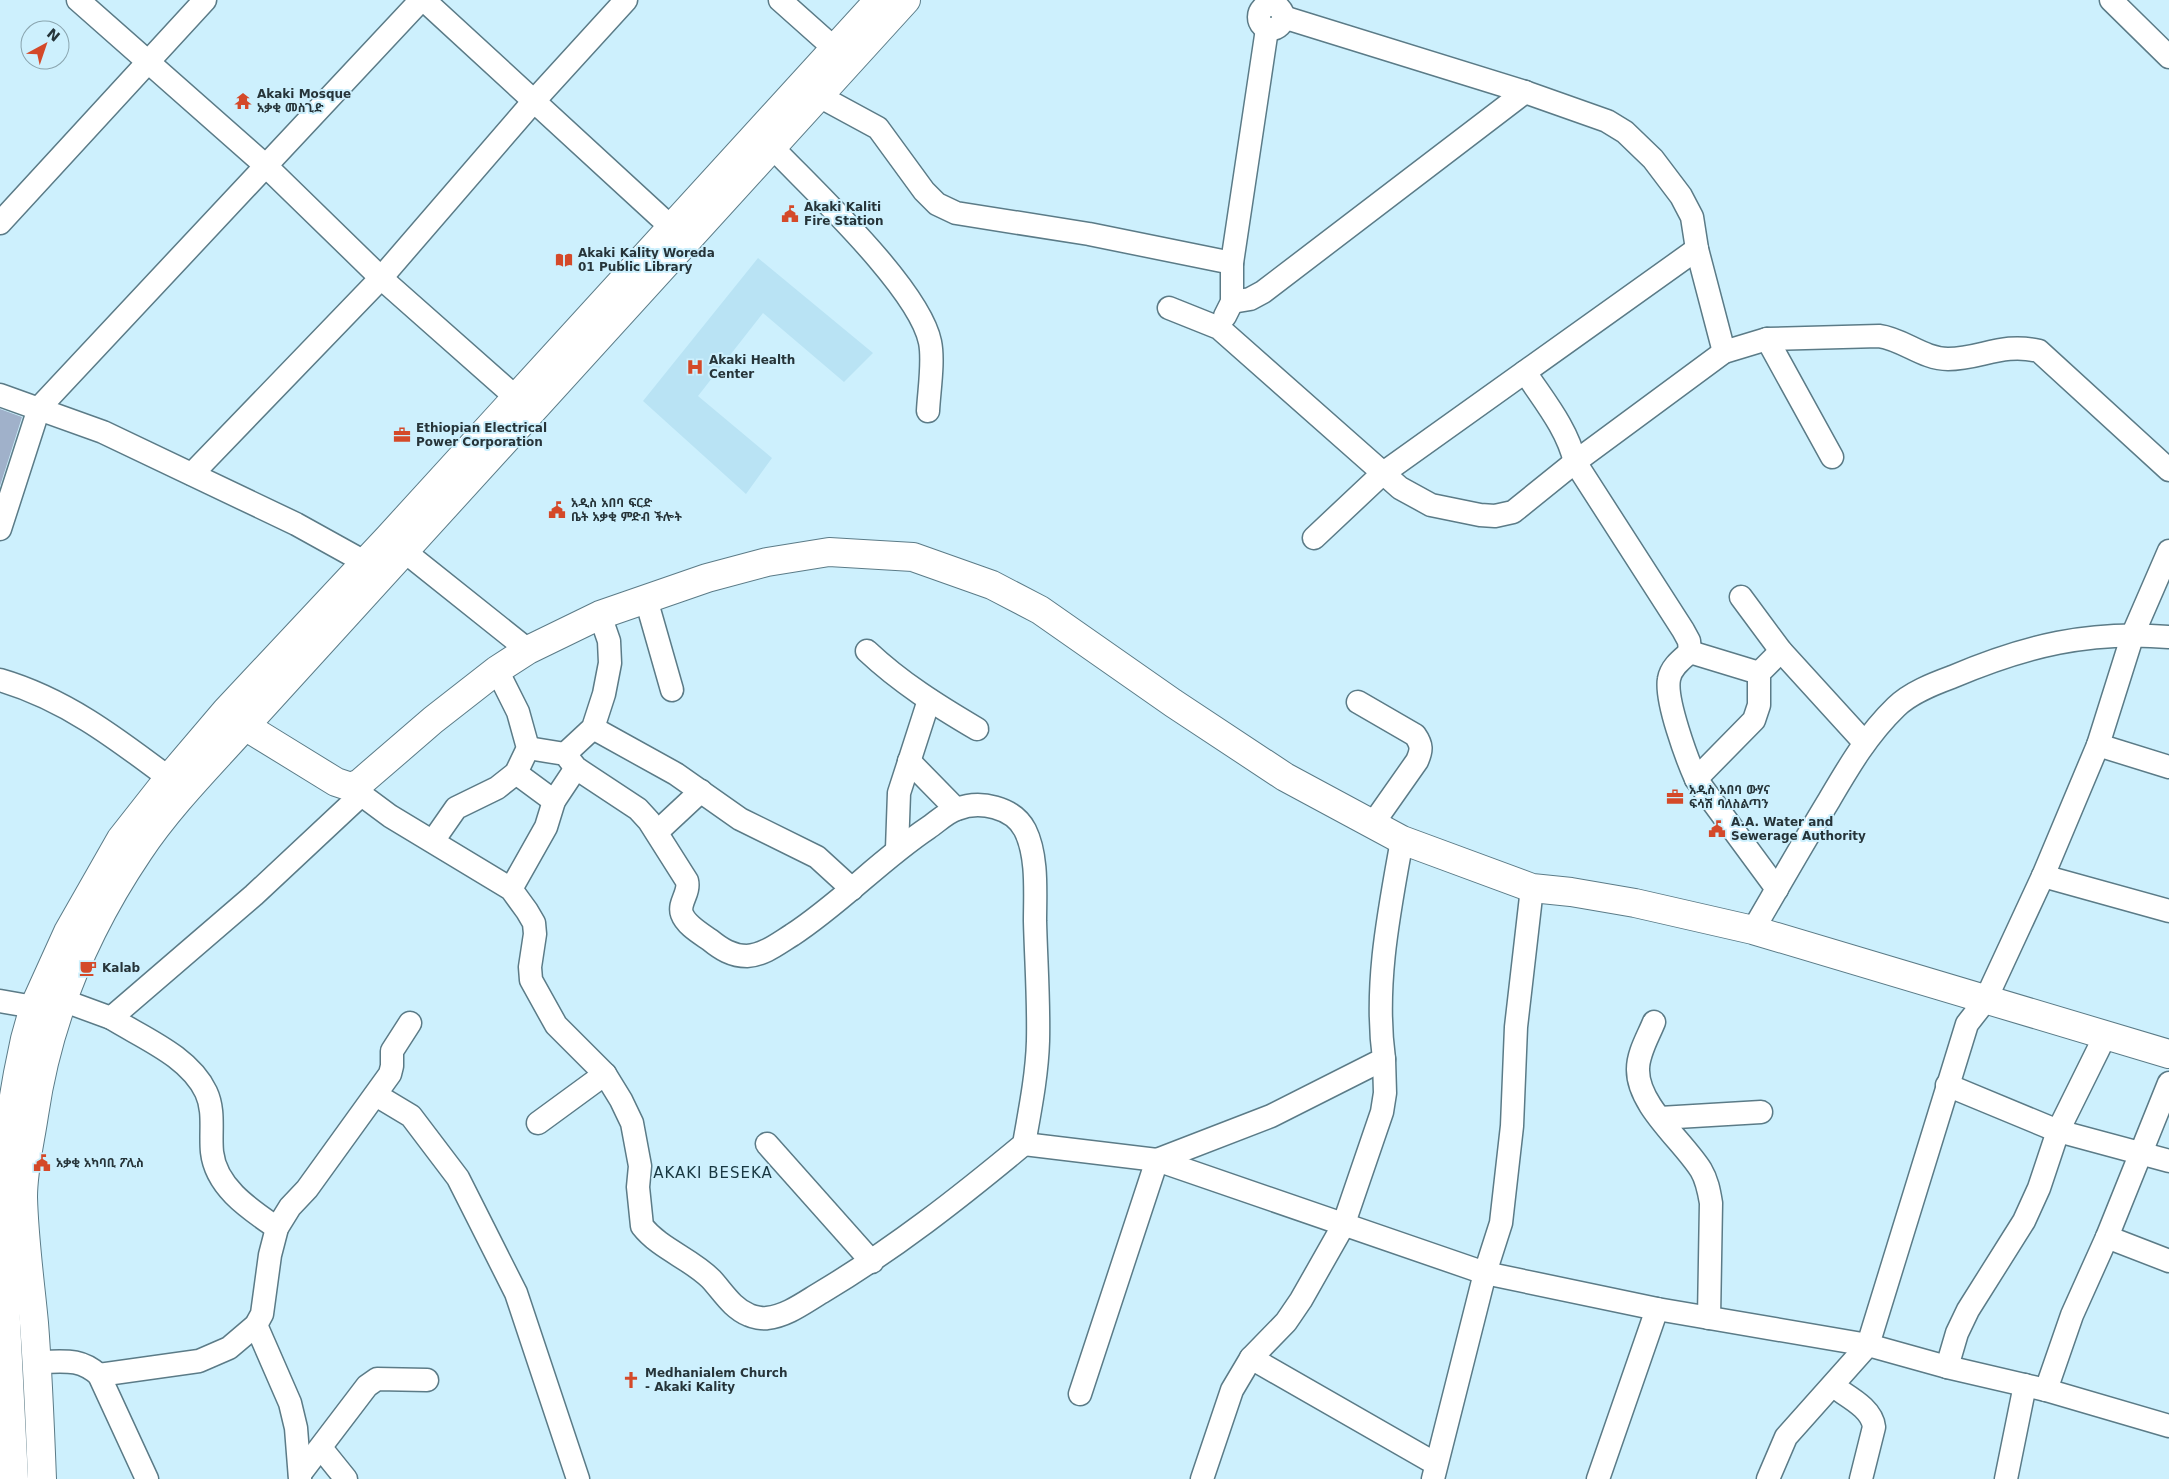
<svg xmlns="http://www.w3.org/2000/svg" width="2169" height="1479" viewBox="0 0 2169 1479" font-family="'DejaVu Sans','Noto Sans Ethiopic',sans-serif">
<rect width="100%" height="100%" fill="#cdf0fd"/>
<path fill="#b9e3f4" d="M758,258L873,353L844,382L763,313L698,396L772,458L746,494L643,401Z"/>
<path fill="#a0b1ca" d="M0,409L22,417L0,486Z"/>
<g fill="none" stroke-linecap="round" stroke-linejoin="round">
<g stroke="#5b7b87" stroke-width="25">
<g id="minor">
<path d="M78,0L266,166L381,278L528,408"/>
<path d="M424,0L672,228"/>
<path d="M780,0L835,49"/>
<path d="M2111,0L2169,57"/>
<circle cx="1271" cy="17" r="12"/>
<path d="M1283,17L1525,92L1607,121L1625,132L1653,159L1681,196L1692,217L1697,249L1724,352"/>
<path d="M819,96L878,128L924,191L937,204L956,213L1089,234L1232,263"/>
<path d="M772,147C812,189 919,288 930,342C934,361 929,391 928,411"/>
<path d="M0,223L205,0"/>
<path d="M1232,302L1250,299L1263,292L1525,92"/>
<path d="M1169,308L1219,328L1400,488L1431,505L1480,515L1495,516L1513,512L1575,462L1724,352L1767,339L1879,336C1903,339 1923,359 1948,359C1981,359 2002,342 2039,351L2169,470"/>
<path d="M1225,316L1232,302V263L1267,29"/>
<path d="M1767,339L1832,457"/>
<path d="M1525,372C1544,401 1567,428 1575,462L1683,630L1689,641L1690,652"/>
<path d="M0,395L103,432L296,524L379,570"/>
<path d="M192,474L381,278L533,102L626,0"/>
<path d="M0,529L39,408L421,0"/>
<path d="M1314,538L1382,474L1697,249"/>
<path d="M404,551L528,650"/>
<path d="M1741,597L1781,651L1864,742"/>
<path d="M646,599L672,690"/>
<path d="M867,651C901,683 938,706 977,729"/>
<path d="M1690,652C1682,659 1671,667 1669,679C1665,700 1687,759 1696,779L1777,889"/>
<path d="M1690,652L1759,673"/>
<path d="M0,680C65,699 116,738 169,778"/>
<path d="M1358,702L1415,735C1422,745 1422,750 1417,761L1372,825"/>
<path d="M593,728L676,774L740,819L817,857L852,889"/>
<path d="M2098,745L2169,767"/>
<path d="M565,754L593,728L604,694L610,663L609,641L600,615"/>
<path d="M909,761L956,809"/>
<path d="M516,773L554,801"/>
<path d="M1696,779L1754,720L1759,705V673L1781,651"/>
<path d="M351,787L390,816L511,889L527,911L534,923L535,934L530,967L531,980L556,1025L605,1074L621,1100L632,1123L640,1166L638,1187L642,1226C660,1249 690,1258 711,1279C723,1292 732,1308 749,1315C753,1317 763,1319 767,1318C787,1316 805,1302 822,1292C894,1249 959,1198 1024,1144C1030,1110 1037,1075 1038,1041C1039,1001 1036,961 1035,921C1035,893 1038,856 1025,830C1013,807 980,800 957,809C947,812 937,822 928,828C880,860 841,903 792,935C779,943 764,955 747,956C732,956 721,949 710,940C700,933 686,925 682,914C678,903 690,893 687,881L649,821L638,809L576,768L565,754L528,748"/>
<path d="M657,832L701,791"/>
<path d="M433,841L456,808L497,788L516,773L528,748L518,712L497,670"/>
<path d="M897,849L899,793L929,700"/>
<path d="M2043,876L2169,911"/>
<path d="M511,889L546,827L554,801L576,768"/>
<path d="M1753,930C1778,887 1802,845 1828,802C1848,768 1867,735 1896,707C1910,693 1933,684 1952,677C2025,646 2090,630 2169,637"/>
<path d="M62,1000L111,1018L254,895L361,795"/>
<path d="M0,1001L34,1007"/>
<path d="M111,1018C143,1038 189,1056 206,1092C215,1111 210,1132 212,1152C216,1188 251,1210 277,1228"/>
<path d="M1654,1022C1648,1037 1638,1053 1638,1069C1637,1105 1683,1141 1701,1170C1707,1180 1709,1191 1711,1203L1709,1318"/>
<path d="M1947,1085L2058,1131L2169,1161"/>
<path d="M376,1095L411,1116L458,1178L516,1293L578,1479"/>
<path d="M1660,1118L1761,1112"/>
<path d="M538,1123L605,1074"/>
<path d="M767,1144L872,1262"/>
<path d="M1024,1144L1157,1160L1485,1273L1657,1309L1868,1345L1947,1367L2046,1390L2169,1426"/>
<path d="M2107,1237L2169,1261"/>
<path d="M256,1325L290,1403L296,1428L300,1479"/>
<path d="M1251,1358L1286,1322L1301,1300L1343,1226L1382,1112L1385,1093L1384,1059"/>
<path d="M37,1362C62,1362 79,1357 99,1375L147,1479"/>
<path d="M1947,1367L1957,1333L1968,1310L2024,1221L2039,1188L2058,1131L2105,1036"/>
<path d="M99,1375L199,1361L229,1348L256,1325L262,1314L270,1255L277,1228L290,1207L307,1189L390,1074L392,1066V1051L410,1023"/>
<path d="M1833,1386C1848,1397 1872,1408 1874,1427L1861,1479"/>
<path d="M2046,1390L2072,1315L2107,1237L2169,1083"/>
<path d="M1080,1394L1157,1160L1271,1116L1384,1059C1374,986 1389,912 1402,840"/>
<path d="M321,1448L346,1479"/>
<path d="M300,1474L367,1386L377,1379L427,1380"/>
<path d="M1202,1479L1232,1390L1251,1358L1436,1464"/>
<path d="M1433,1479L1485,1273L1501,1223L1512,1126L1516,1027L1532,888"/>
<path d="M1598,1479L1657,1309"/>
<path d="M1768,1479L1786,1437L1868,1345L1967,1024L1985,1001L2043,876L2098,745L2133,634L2169,551"/>
<path d="M2006,1479L2025,1385"/>
</g>
</g>
<g stroke="#5b7b87" stroke-width="30">
<g id="major">
<path d="M245,726L336,782L351,787L360,783L433,720L497,670L528,650L600,615L707,578L767,562L829,552L913,557L992,585L1040,610L1173,703L1285,777L1402,840L1532,888L1571,892L1635,903L1753,930L2169,1054"/>
<path d="M14,1479L0,1204L3,1160L18,1073L25,1039L34,1007L68,932L121,839L169,778L226,711L389,537L879,0"/>
<path d="M42,1479C40,1427 38,1375 34,1323C30,1281 24,1239 23,1197C23,1170 30,1142 34,1115C48,1019 85,931 139,851C169,806 209,766 245,726L906,0"/>
</g>
</g>
<use href="#minor" stroke="#fff" stroke-width="22"/>
<use href="#major" stroke="#fff" stroke-width="28"/>
</g>
<defs>
<g id="temple-bare" transform="scale(1.35)"><path d="M0-6L5-2H3V0L6.5 2.5H4V6H1.5V3h-3V6H-4V2.5H-6.5L-3 0V-2H-5Z" fill="#d44929" stroke="#cdf0fd" stroke-width="2.5" paint-order="stroke"/></g>
<g id="civic-bare" transform="scale(1.35)"><path d="M-.6-6.5H3V-4.5H.6V-3L4-1V1h2V6H-6V1h2V-1L-.6-3ZM-1.2 2.5V6h2.4V2.5Z" fill="#d44929" stroke="#cdf0fd" stroke-width="2.5" paint-order="stroke"/></g>
<g id="library-bare" transform="scale(1.35)"><path d="M-6-4Q-3-5.5-.7-3.5V5Q-3 3-6 4ZM6-4Q3-5.5 .7-3.5V5Q3 3 6 4Z" fill="#d44929" stroke="#cdf0fd" stroke-width="2.5" paint-order="stroke"/></g>
<g id="hospital-bare" transform="scale(1.35)"><path d="M-5-5h3v3.5h4V-5h3V5h-3V1.5h-4V5h-3Z" fill="#d44929" stroke="#cdf0fd" stroke-width="2.5" paint-order="stroke"/></g>
<g id="office-bare" transform="scale(1.35)"><path d="M-6-3h4V-5.5h4V-3h4V5H-6ZM-1-4.5V-3h2v-1.5ZM-6 0V1H6V0Z" fill="#d44929" stroke="#cdf0fd" stroke-width="2.5" paint-order="stroke"/></g>
<g id="cafe-bare" transform="scale(1.35)"><path d="M-5.5-4.5H6V0H3Q3 3.5 0 3.5H-2.5Q-5.5 3.5-5.5 0ZM3-3.2v2h1.7v-2ZM-6 4.5H4V6H-6Z" fill="#d44929" stroke="#cdf0fd" stroke-width="2.5" paint-order="stroke"/></g>
<g id="church-bare" transform="scale(1.35)"><path d="M-1.2-6h2.4v3.5h3.3v2.4h-3.3V6h-2.4V-.1h-3.3v-2.4h3.3Z" fill="#d44929" stroke="#cdf0fd" stroke-width="2.5" paint-order="stroke"/></g>
</defs>
<g fill-rule="evenodd">
<use href="#temple-bare" x="243" y="101"/>
<use href="#civic-bare" x="790" y="214"/>
<use href="#library-bare" x="564" y="260"/>
<use href="#hospital-bare" x="695" y="367"/>
<use href="#office-bare" x="402" y="435"/>
<use href="#civic-bare" x="557" y="510"/>
<use href="#office-bare" x="1675" y="797"/>
<use href="#civic-bare" x="1717" y="829"/>
<use href="#cafe-bare" x="88" y="968"/>
<use href="#civic-bare" x="42" y="1163"/>
<use href="#church-bare" x="631" y="1380"/>
</g>
<g text-anchor="middle" dominant-baseline="central" stroke-width="4" stroke-linejoin="round" paint-order="stroke">
<g font-size="12" font-weight="bold" fill="#263439" stroke="#cdf0fd" text-anchor="start">
<text x="257" y="94">Akaki Mosque<tspan x="257" dy="14">አቃቂ መስጊድ</tspan></text>
<text x="804" y="207">Akaki Kaliti<tspan x="804" dy="14">Fire Station</tspan></text>
<text x="578" y="253">Akaki Kality Woreda<tspan x="578" dy="14">01 Public Library</tspan></text>
<text x="709" y="360">Akaki Health<tspan x="709" dy="14">Center</tspan></text>
<text x="416" y="428">Ethiopian Electrical<tspan x="416" dy="14">Power Corporation</tspan></text>
<text x="571" y="503">አዲስ አበባ ፍርድ<tspan x="571" dy="14">ቤት አቃቂ ምድብ ችሎት</tspan></text>
<text x="1689" y="790">አዲስ አበባ ውሃና<tspan x="1689" dy="14">ፍሳሽ ባለስልጣን</tspan></text>
<text x="1731" y="822">A.A. Water and<tspan x="1731" dy="14">Sewerage Authority</tspan></text>
<text x="102" y="968">Kalab</text>
<text x="56" y="1163">አቃቂ አካባቢ ፖሊስ</text>
<text x="645" y="1373">Medhanialem Church<tspan x="645" dy="14">- Akaki Kality</tspan></text>
</g>
<g font-size="15" letter-spacing="1" fill="#183741" stroke="#cdf0fd">
<text x="713" y="1173">AKAKI BESEKA</text>
</g>
</g>
<g transform="translate(45 45) rotate(40)"><circle r="24" fill="#cdf0fd" stroke="#8aa5af"/>
<path d="M0-4L9 19L0 12L-9 19Z" fill="#d44929"/>
<text y="-8" font-size="14" font-weight="bold" text-anchor="middle" fill="#263439">N</text>
</g>
</svg>
